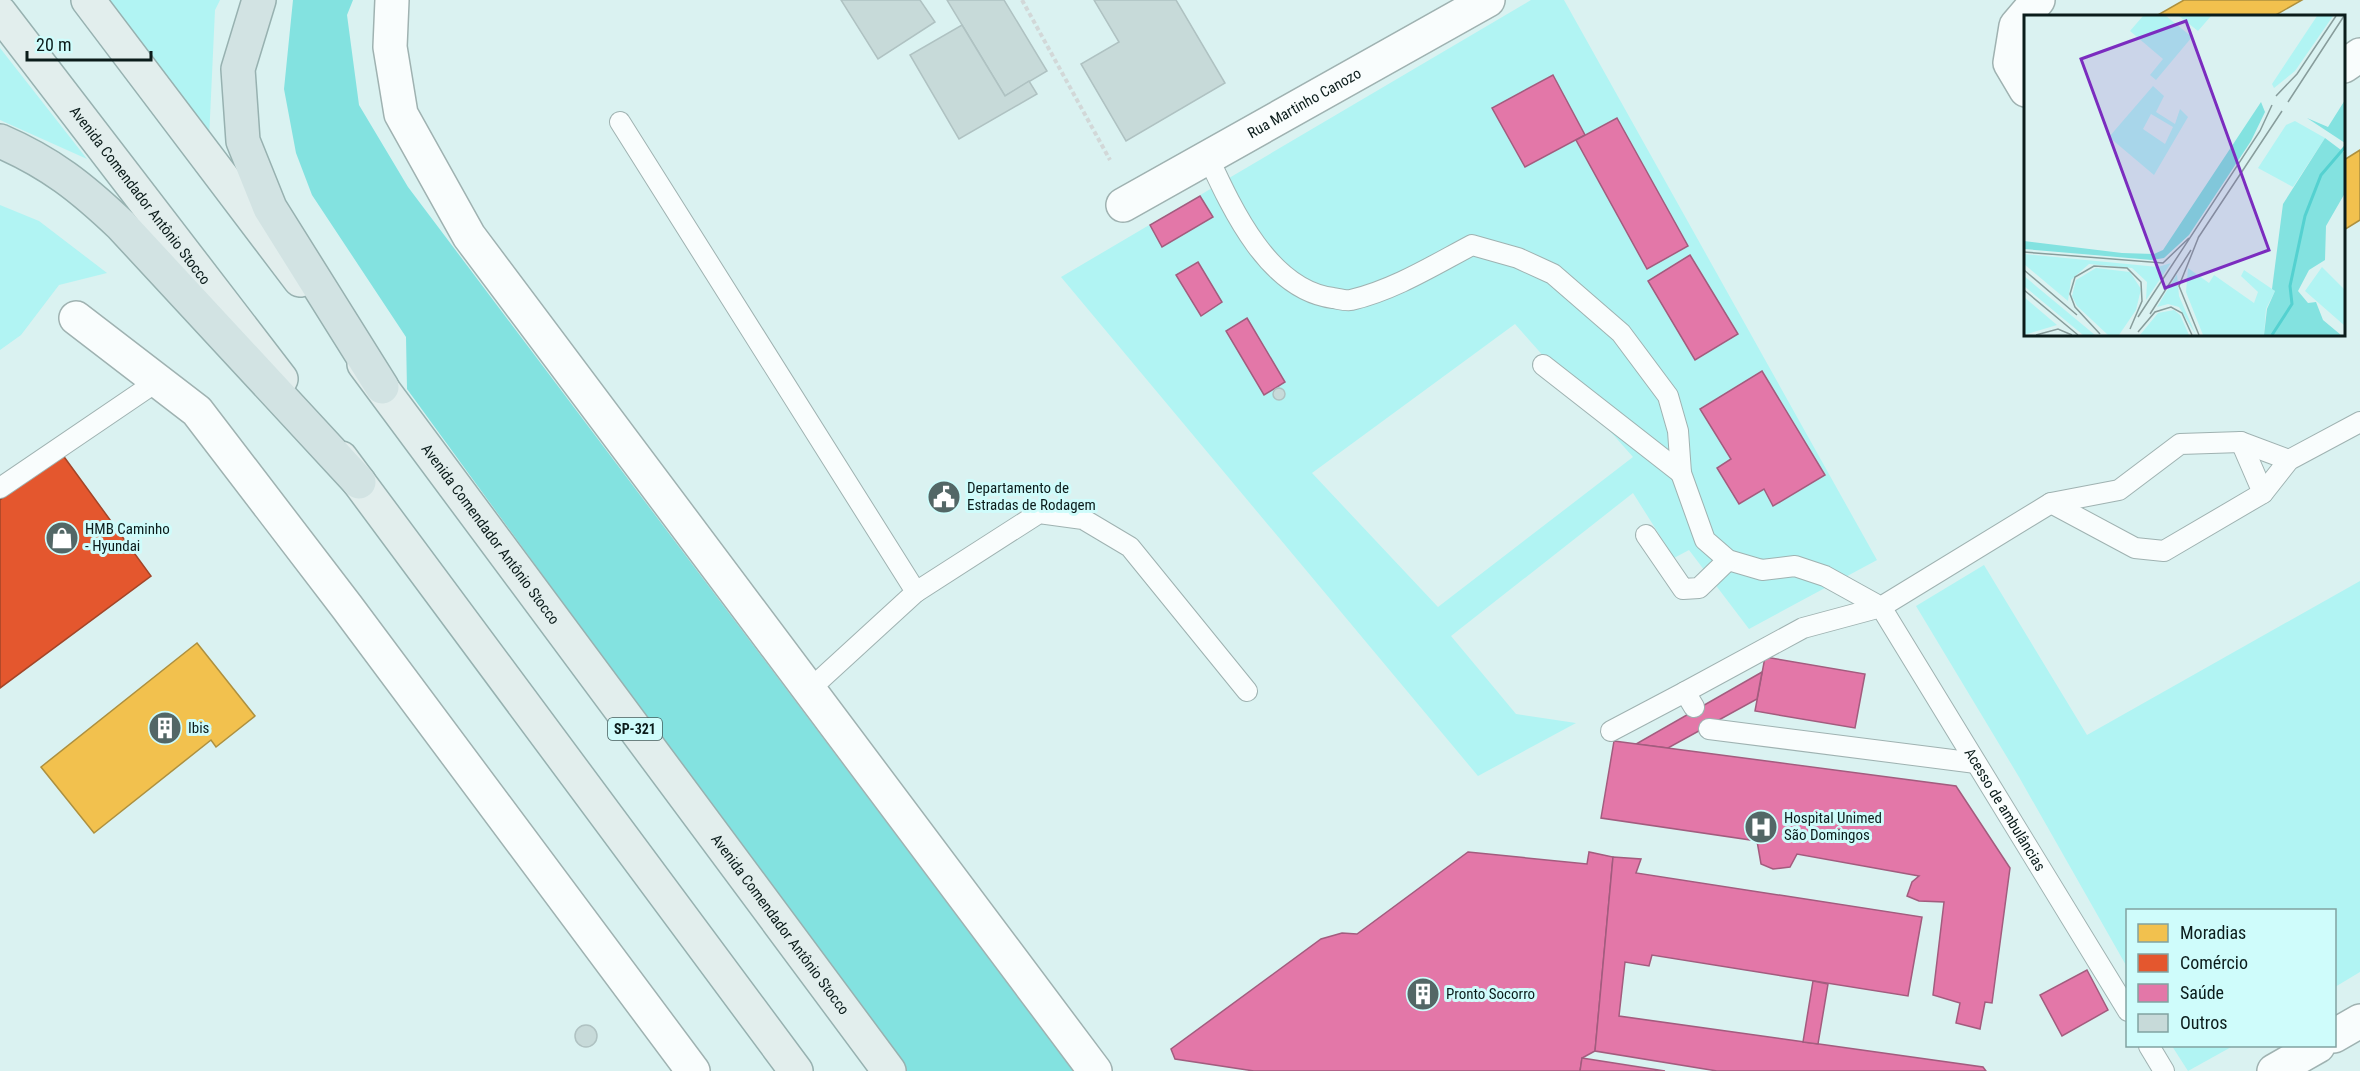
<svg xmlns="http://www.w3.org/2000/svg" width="2360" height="1071" viewBox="0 0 2360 1071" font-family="'Roboto Condensed',sans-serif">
<rect width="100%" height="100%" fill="#daf2f1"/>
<g fill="#b1f4f3" fill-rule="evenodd">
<path d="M107,0H220L215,10L209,139Z"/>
<path d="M1531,0H1564L1877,560L1749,629L1689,550L1674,558L1633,493L1451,636L1516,714L1576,723L1478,776L1061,277ZM1515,324L1633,457L1438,607L1312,473Z"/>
<path d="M0,48L87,159L0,120Z"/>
<path d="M0,205L39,221L107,273L59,285L21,335L0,350Z"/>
<path d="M1984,565L2087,735L2360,581V972L2335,987L2334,910H2128L2127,967L2019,777L1916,606Z"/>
<path d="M2172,1046H2233L2188,1071Z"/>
</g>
<path fill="#83e2e0" d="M293,0H353L347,15L359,105L408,187L1074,1071H904L407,389L406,337L312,195L296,153L284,89Z"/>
<g fill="#f2c14e" stroke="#ad903f" stroke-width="1.5">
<path d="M2184,0H2302L2274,16H2156Z"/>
<path d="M2360,150V220L2344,230V160Z"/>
<path d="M197,643L255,716L216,747L211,740L94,833L41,767Z"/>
</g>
<path fill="#e4572e" stroke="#a34528" stroke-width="1.5" d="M62,454L151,576L0,688V500Z"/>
<g fill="#e377a8" stroke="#a25c7e" stroke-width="1.5">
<path d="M1553,75L1585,135L1525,167L1492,108Z"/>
<path d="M1617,118L1688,246L1647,269L1576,140Z"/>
<path d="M1200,196L1213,217L1162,247L1150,225Z"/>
<path d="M1690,255L1738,334L1695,360L1648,281Z"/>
<path d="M1198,262L1222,302L1201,316L1176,275Z"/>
<path d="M1247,318L1285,382L1264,395L1226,331Z"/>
<path d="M1762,371L1825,475L1773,506L1764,489L1739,504L1717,468L1731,459L1700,409Z"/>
<path d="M1765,657L1865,674L1855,728L1755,711Z"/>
<path d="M1762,672L1757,699L1668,748L1636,744Z"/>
<path d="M1614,741L1956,786L2010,868L1992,1003L1985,1002L1980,1029L1956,1023L1960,1003L1933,995L1944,902L1919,901L1907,896L1912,882L1919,876L1797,854L1790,867L1773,869L1761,864L1757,841L1601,818Z"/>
<path d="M1468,852L1587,864L1589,852L1613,857L1595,1051L1582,1058L1580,1071H1254L1175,1059L1171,1049L1321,939L1342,933L1357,934Z"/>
<path d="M1613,857L1641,859L1636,873L1922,917L1908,996L1652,955L1649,966L1625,962L1619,1016L1983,1067L1986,1071H1717L1595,1051Z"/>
<path d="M2087,970L2108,1010L2062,1036L2040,995Z"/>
<path d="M1813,981L1828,984L1818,1044L1803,1042Z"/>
<path d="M1582,1058L1665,1071H1580Z"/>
</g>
<g fill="#c7dad9" stroke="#afc2c2" stroke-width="1.5">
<path d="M841,0H920L935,22L878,59Z"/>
<path d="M947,0H1004L1047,71L1005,96Z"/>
<path d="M1094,0H1176L1225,83L1126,141L1081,64L1119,42Z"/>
<path d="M962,25L1005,96L1029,81L1037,94L959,139L910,55Z"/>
<circle cx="1279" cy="394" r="6"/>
<circle cx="586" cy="1036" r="11"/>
</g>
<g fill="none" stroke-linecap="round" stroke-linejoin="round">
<g stroke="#9fb2b1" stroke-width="22">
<g id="service">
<path d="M620,122L916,592L809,690"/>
<path d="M1208,157C1232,209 1269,290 1333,298C1339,299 1346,301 1351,300C1394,290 1434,265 1472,245L1518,258L1553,274L1621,333L1668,396L1678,431L1681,473L1705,540L1728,560L1762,570L1795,566L1825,576L1881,607L2051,503L2119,490L2180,444L2241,442L2289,460"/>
<path d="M1543,365L1681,473"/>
<path d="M2241,442L2263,493"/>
<path d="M0,488L159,380"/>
<path d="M2051,503L2135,548L2164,551L2263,493L2289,460L2360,422"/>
<path d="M1646,535L1683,589L1699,588L1728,560"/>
<path d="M916,592L1039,513L1083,519L1130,547L1247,691"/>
<path id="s1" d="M1694,707L1685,692L1803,628L1881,607L2128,1011"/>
<path d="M1709,729L1976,763"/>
<path d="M1611,731L1685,692"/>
<path d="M2149,1046L2164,1071"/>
</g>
</g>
<g stroke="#9fb2b1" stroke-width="36">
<g id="minor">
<path d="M2344,66L2360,55"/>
<path d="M2026,90L2010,63L2016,26L2038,0"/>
<path id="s2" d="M1123,205L1488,0"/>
<path d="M76,318L197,411L347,607L693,1071"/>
<path d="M2334,1036L2360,1021"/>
<path d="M2274,1071L2318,1046"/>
</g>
</g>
<g stroke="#9fb2b1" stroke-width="36">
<path id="tertiary" d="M392,0L390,47L401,114L469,236L1095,1071"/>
</g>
<g stroke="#97b1b0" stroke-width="36">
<g id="primary">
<path d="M88,0L300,280"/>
<path id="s3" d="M0,13L281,379"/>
<path id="s4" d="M364,364L889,1071"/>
<path d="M341,458L796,1071"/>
</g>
</g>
<g stroke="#97b1b0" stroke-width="36">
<g id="motorway">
<path d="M259,0L238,69L243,141L270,208L382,387"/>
<path d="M0,141C51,163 82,188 121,225L359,482"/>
</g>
</g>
<path stroke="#d2d8d8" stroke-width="4" stroke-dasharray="4.5 3" stroke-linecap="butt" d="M1022,0L1110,160"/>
<use href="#service" stroke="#f9fdfd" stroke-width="20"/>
<use href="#minor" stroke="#f9fdfd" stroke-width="33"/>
<use href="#tertiary" stroke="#f9fdfd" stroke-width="33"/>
<use href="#primary" stroke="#e2eeed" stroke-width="33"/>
<use href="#motorway" stroke="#d2e3e3" stroke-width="33"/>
</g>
<defs>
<g id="civic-disc" transform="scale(1.725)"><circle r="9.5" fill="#536766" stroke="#cffcfb"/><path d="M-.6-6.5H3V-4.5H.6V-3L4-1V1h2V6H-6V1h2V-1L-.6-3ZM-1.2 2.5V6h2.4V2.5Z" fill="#fff"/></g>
<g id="shop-disc" transform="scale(1.725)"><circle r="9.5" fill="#536766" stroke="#cffcfb"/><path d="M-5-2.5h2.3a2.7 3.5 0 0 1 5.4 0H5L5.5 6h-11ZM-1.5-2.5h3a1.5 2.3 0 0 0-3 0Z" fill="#fff"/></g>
<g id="building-disc" transform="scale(1.725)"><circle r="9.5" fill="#536766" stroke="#cffcfb"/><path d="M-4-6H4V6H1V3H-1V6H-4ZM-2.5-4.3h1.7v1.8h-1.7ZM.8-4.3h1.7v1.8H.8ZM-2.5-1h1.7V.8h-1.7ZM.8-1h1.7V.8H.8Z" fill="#fff"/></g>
<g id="hospital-disc" transform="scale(1.725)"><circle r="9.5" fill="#536766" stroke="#cffcfb"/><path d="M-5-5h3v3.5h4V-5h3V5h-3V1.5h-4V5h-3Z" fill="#fff"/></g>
</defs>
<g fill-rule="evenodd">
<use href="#civic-disc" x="944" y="497"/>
<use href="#shop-disc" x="62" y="538"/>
<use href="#building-disc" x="165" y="728"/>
<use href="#hospital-disc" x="1761" y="827"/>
<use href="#building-disc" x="1423" y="994"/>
</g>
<g text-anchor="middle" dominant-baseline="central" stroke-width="6" stroke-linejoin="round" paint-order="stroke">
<rect fill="#cffcfb" stroke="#465f5e" stroke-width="1.5" x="608" y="718" width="54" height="22" rx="4.5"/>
<g font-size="14" font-weight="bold" fill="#0b1c1b">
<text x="635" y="729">SP-321</text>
</g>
<g font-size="15" fill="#0b1c1b" stroke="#cffcfb">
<text stroke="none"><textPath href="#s2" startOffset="208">Rua Martinho Canozo</textPath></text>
<text stroke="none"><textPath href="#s3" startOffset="230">Avenida Comendador Antônio Stocco</textPath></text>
<text stroke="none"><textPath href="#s4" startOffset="212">Avenida Comendador Antônio Stocco</textPath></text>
<text stroke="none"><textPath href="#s1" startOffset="470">Acesso de ambulâncias</textPath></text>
<text stroke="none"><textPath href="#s4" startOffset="698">Avenida Comendador Antônio Stocco</textPath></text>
</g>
<g font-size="15" fill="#0b1c1b" stroke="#cffcfb" text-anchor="start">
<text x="967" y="488">Departamento de<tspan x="967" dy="17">Estradas de Rodagem</tspan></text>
<text x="85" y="529">HMB Caminho<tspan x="85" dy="17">- Hyundai</tspan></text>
<text x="188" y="728">Ibis</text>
<text x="1784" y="818">Hospital Unimed<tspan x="1784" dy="17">São Domingos</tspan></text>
<text x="1446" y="994">Pronto Socorro</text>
</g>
</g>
<g transform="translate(2024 15)">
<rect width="321" height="321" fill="#daf2f1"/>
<path d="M119,1H142L168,22L132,65L126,60L139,44L106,16ZM155,1H187L174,16ZM293,1H309L271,56L250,73L248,69ZM129,71L140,81L132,97L151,109L156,94L164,102L130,160L85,122ZM127,99L149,112L141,129L119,114ZM271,106L301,123L269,172L234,153L262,110ZM0,239L134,252L147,248L122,285L123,267L108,253L65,249L47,265L44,286L0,249ZM298,252L321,275V311L281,276ZM72,253L106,257L117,274L112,295L95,320H84L53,291L48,281L52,265ZM164,253L185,268L190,260L230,288L234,277L217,261L220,255L251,276L242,294L240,320H179L162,277ZM153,259L155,281L172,320L155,292L144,289L133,292ZM0,261L71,320H59L0,271ZM0,282L33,310L0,320ZM150,295L156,300L165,320H116L134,298Z" fill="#b1f4f3" fill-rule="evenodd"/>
<path d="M321,85V128L283,103L304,112ZM237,87L241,97L227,126L165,220L140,243L128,245L0,234V226L98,238L130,239L139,235ZM301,123L321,138V178L302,211L301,245L285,255L274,276L284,288L292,287L299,305L317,320H240L243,294L251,276L248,274L259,189Z" fill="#83e2e0"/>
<path fill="none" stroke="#54d1d0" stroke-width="3" d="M248,320L268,289L266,271L281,201L297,160L321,132"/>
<path fill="none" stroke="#879c9b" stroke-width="1.5" d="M252,81L273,59L312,1M264,87L320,1M174,223L258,96M0,237L139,248L165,223M0,255L53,300M0,275L54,320M126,299L167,235M114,302L236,116L248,90M114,317L131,297L147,292L158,298L168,320M76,319L51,292L46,279L51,262L70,251L103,253L117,267L118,286L106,314M12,320L34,314L48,320M175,320L155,271L175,221"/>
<path fill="#7b2cbf" fill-opacity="0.15" stroke="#7b2cbf" stroke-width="3" d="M162,6L245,235L141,273L57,44Z"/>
<rect width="321" height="321" fill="none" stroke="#0b1c1b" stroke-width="3"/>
</g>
<rect x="2126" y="909" width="210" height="138" fill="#cffcfb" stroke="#81a2a1" stroke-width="1.5"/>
<rect x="2138" y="924" width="30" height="18" fill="#f2c14e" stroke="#81a2a1" stroke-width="1.5"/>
<text x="2180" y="939" font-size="18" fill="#0b1c1b">Moradias</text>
<rect x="2138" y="954" width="30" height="18" fill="#e4572e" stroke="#81a2a1" stroke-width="1.5"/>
<text x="2180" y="969" font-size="18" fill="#0b1c1b">Comércio</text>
<rect x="2138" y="984" width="30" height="18" fill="#e377a8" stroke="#81a2a1" stroke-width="1.5"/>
<text x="2180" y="999" font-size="18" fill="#0b1c1b">Saúde</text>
<rect x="2138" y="1014" width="30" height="18" fill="#c7dad9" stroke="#81a2a1" stroke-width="1.5"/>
<text x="2180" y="1029" font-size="18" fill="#0b1c1b">Outros</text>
<path d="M27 51v9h124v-9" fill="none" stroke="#0b1c1b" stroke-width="3"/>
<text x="36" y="51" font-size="18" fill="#0b1c1b" stroke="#cffcfb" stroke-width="4.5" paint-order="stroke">20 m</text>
</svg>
